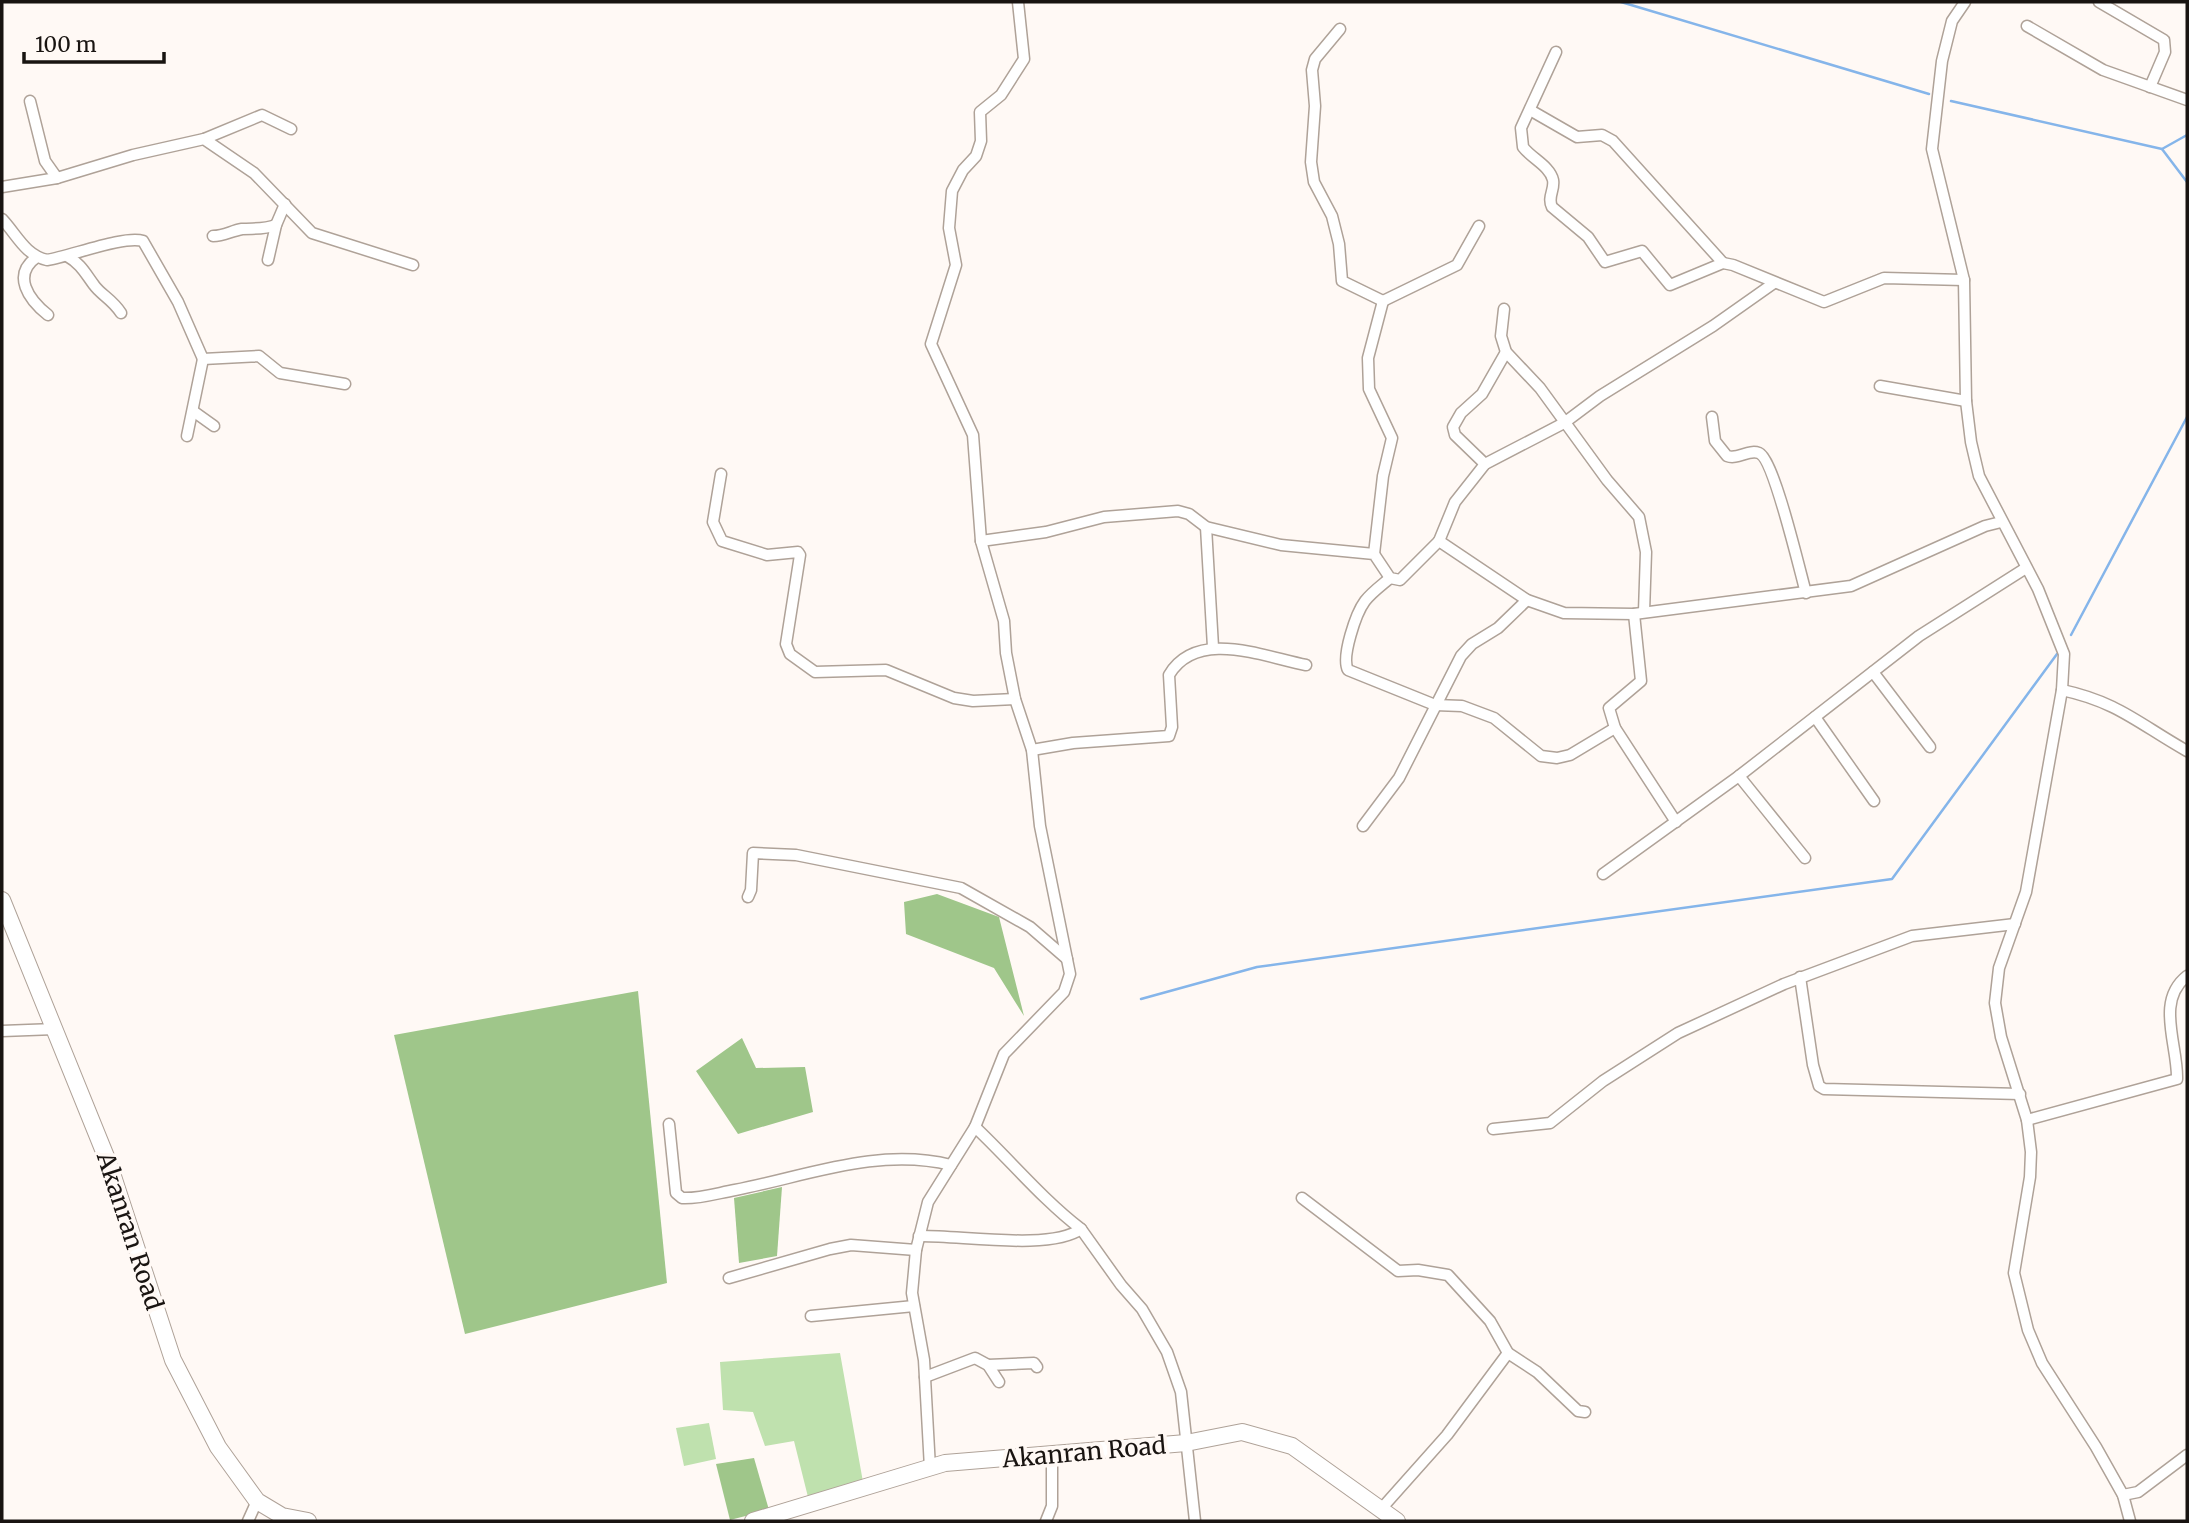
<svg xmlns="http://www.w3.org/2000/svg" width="2189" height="1523" viewBox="0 0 2189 1523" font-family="Merriweather,serif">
<rect width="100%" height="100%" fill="#fff9f5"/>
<g fill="#bfe1ae">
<path d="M840,1353L863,1482L808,1497L794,1441L765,1446L753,1412L723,1410L720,1362Z"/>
<path d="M709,1423L716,1459L684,1466L676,1428Z"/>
</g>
<g fill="#9fc68a">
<path d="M937,894L999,917L1024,1016L994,968L906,934L904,902Z"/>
<path d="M638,991L667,1283L465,1334L394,1035Z"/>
<path d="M742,1038L756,1068L805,1067L813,1112L738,1134L696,1071Z"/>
<path d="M782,1187L777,1256L739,1263L734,1198Z"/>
<path d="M754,1458L769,1510L730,1520L716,1464Z"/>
</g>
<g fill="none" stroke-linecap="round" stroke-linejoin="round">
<g stroke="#85b5ea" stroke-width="2.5">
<path d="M1621,2L1929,94"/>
<path d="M1951,101L2162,149L2187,135"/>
<path d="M2162,149L2187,182"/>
<path d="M2071,635L2187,417"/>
<path d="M1141,999L1257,967L1892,879L2057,654"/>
</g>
<g stroke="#afa298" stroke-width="13">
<g id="street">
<path d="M1965,2L1952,21L1942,61L1932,149L1964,280L1966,401L1971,442L1979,476L2038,589L2064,654L2062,690L2026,892L1999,968L1995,1003L2001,1037L2027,1120L2031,1152L2030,1177L2014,1273L2028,1330L2042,1363L2096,1447L2123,1495L2130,1521"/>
<path d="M2099,2L2164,40L2165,52L2150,87"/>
<path d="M2027,26L2103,70L2187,100"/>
<path d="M1340,29L1315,59L1312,70L1315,106L1311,162L1314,182L1332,216L1339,244L1342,281L1383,301L1368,358L1369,389L1392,438L1383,476L1374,554"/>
<path d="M1556,52L1521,128L1523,147C1531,158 1550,166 1553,180C1555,190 1547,197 1552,207L1588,237L1605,262L1642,251L1670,285L1723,263L1733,265L1824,302L1884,278L1964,280"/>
<path d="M30,101L45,161L57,178"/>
<path d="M1530,110L1577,137L1602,135L1613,141L1723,263"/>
<path d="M204,139L262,115L291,129"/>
<path d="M2,187L57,178L133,155L204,139L254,173L312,233L413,265"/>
<path d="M2,219C17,235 25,255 47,260C71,256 125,235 143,241L178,302L203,359L259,356L280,373L345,384"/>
<path d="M213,236C224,236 231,231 242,229C254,228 263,230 276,225"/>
<path d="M67,256C81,264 85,273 94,285C101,295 112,299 121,313"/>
<path d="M37,257C11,275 29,300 48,315"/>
<path d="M268,260L276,225L285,204"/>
<path d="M1383,301L1457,265L1479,226"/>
<path d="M1504,309L1501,336L1506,352L1540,388L1607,480L1639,517L1646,552L1644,612"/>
<path d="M1880,386L1966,401"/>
<path d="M193,411L214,426"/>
<path d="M1712,417L1715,441L1727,456C1738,460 1748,449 1759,453C1774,459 1800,572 1806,593"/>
<path d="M187,436L203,359"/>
<path d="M1485,464L1455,435L1453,427L1461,413L1482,394L1506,352"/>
<path d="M721,474L713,522L722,541L767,555L798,552L800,555L786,644L790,654L815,672L886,670L954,698L973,701L1015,699"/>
<path d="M1206,527L1213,647"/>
<path d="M981,541L1046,532L1104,517L1178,511L1189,514L1206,527L1281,545L1374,554L1390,578L1400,580L1439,541L1527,600L1564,613L1634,614L1851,586L1985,526L2001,522"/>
<path d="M1439,541L1455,502L1485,464L1564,423L1600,396L1713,326L1774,283"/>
<path d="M1390,578C1382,585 1372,592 1365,601C1356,613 1341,657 1348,670L1435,705L1462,706L1494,718L1541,756L1557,758L1570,755L1615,728"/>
<path d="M1634,614L1641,681L1609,708L1615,728L1676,822"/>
<path d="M1873,672L1930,747"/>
<path d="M2062,690C2118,702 2139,724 2187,751"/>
<path d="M1815,717L1874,801"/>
<path d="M1032,750L1073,743L1169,736L1172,727L1169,675C1197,628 1264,657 1306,665"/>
<path d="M1739,776L1805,858"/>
<path d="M1363,826L1399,778L1461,656L1472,644L1498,628L1527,600"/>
<path d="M1603,874L1739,776L1919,636L2026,568"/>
<path d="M748,897L751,890L753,853L796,855L961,888L1030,927L1067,959"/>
<path d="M1800,977L1813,1065L1819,1086L1824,1089L2020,1094"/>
<path d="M2,1031L55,1029"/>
<path d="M2027,1120L2177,1079C2178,1045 2155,1001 2187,976"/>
<path d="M669,1124L676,1193L682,1198C699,1199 718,1193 735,1190C807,1176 878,1147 951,1165"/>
<path d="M1493,1129L1550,1123L1603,1081L1678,1033L1784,984L1912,936L2015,924"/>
<path d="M1302,1198L1398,1271L1418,1270L1448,1275L1490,1321L1508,1353L1537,1372L1578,1411L1585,1412"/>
<path d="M1081,1229L1121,1285L1142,1309L1167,1352L1181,1392L1195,1521"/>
<path d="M919,1236C960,1235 1050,1251 1081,1229C1042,1199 1011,1161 975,1127"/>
<path d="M729,1278L830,1249L851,1245L916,1250"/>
<path d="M811,1316L914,1306"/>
<path d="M988,1365L1034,1363L1037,1367"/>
<path d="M925,1377L975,1358L988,1365L999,1382"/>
<path d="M930,1468L924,1360L912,1293L916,1250L928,1202L975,1127L1004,1054L1064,992L1070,974L1040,826L1032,750L1015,699L1006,653L1004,621L981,541L973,435L931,344L956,265L949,228L952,191L963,170L976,156L981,141L980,112L1001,95L1024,59L1018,2"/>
<path d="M2123,1495L2138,1492L2187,1455"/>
<path d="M1382,1508L1447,1435L1508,1353"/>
<path d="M248,1521L257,1501"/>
<path d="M1046,1521L1052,1506V1456"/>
</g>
</g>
<g stroke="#afa298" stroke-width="18">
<g id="secondary">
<path d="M2,900L109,1164L173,1360L218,1447L257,1501L282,1516L308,1521"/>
<path d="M753,1521L945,1463L1186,1443L1242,1432L1292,1446L1397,1521"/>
</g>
</g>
<use href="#street" stroke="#fff" stroke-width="10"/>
<use href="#secondary" stroke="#fff" stroke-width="16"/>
</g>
<g text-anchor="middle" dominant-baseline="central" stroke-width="7" stroke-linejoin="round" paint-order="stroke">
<g font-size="24" fill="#191411" stroke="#fff9f5">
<text transform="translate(130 1231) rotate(72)">Akanran Road</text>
<text transform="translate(1084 1452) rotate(-5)">Akanran Road</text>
</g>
</g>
<rect width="2189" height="1523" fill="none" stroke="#191411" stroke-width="7"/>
<path d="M24 52v10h140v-10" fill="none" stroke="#191411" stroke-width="3.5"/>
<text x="35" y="52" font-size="21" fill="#191411" stroke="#fff9f5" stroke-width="5" paint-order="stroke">100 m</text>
</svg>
